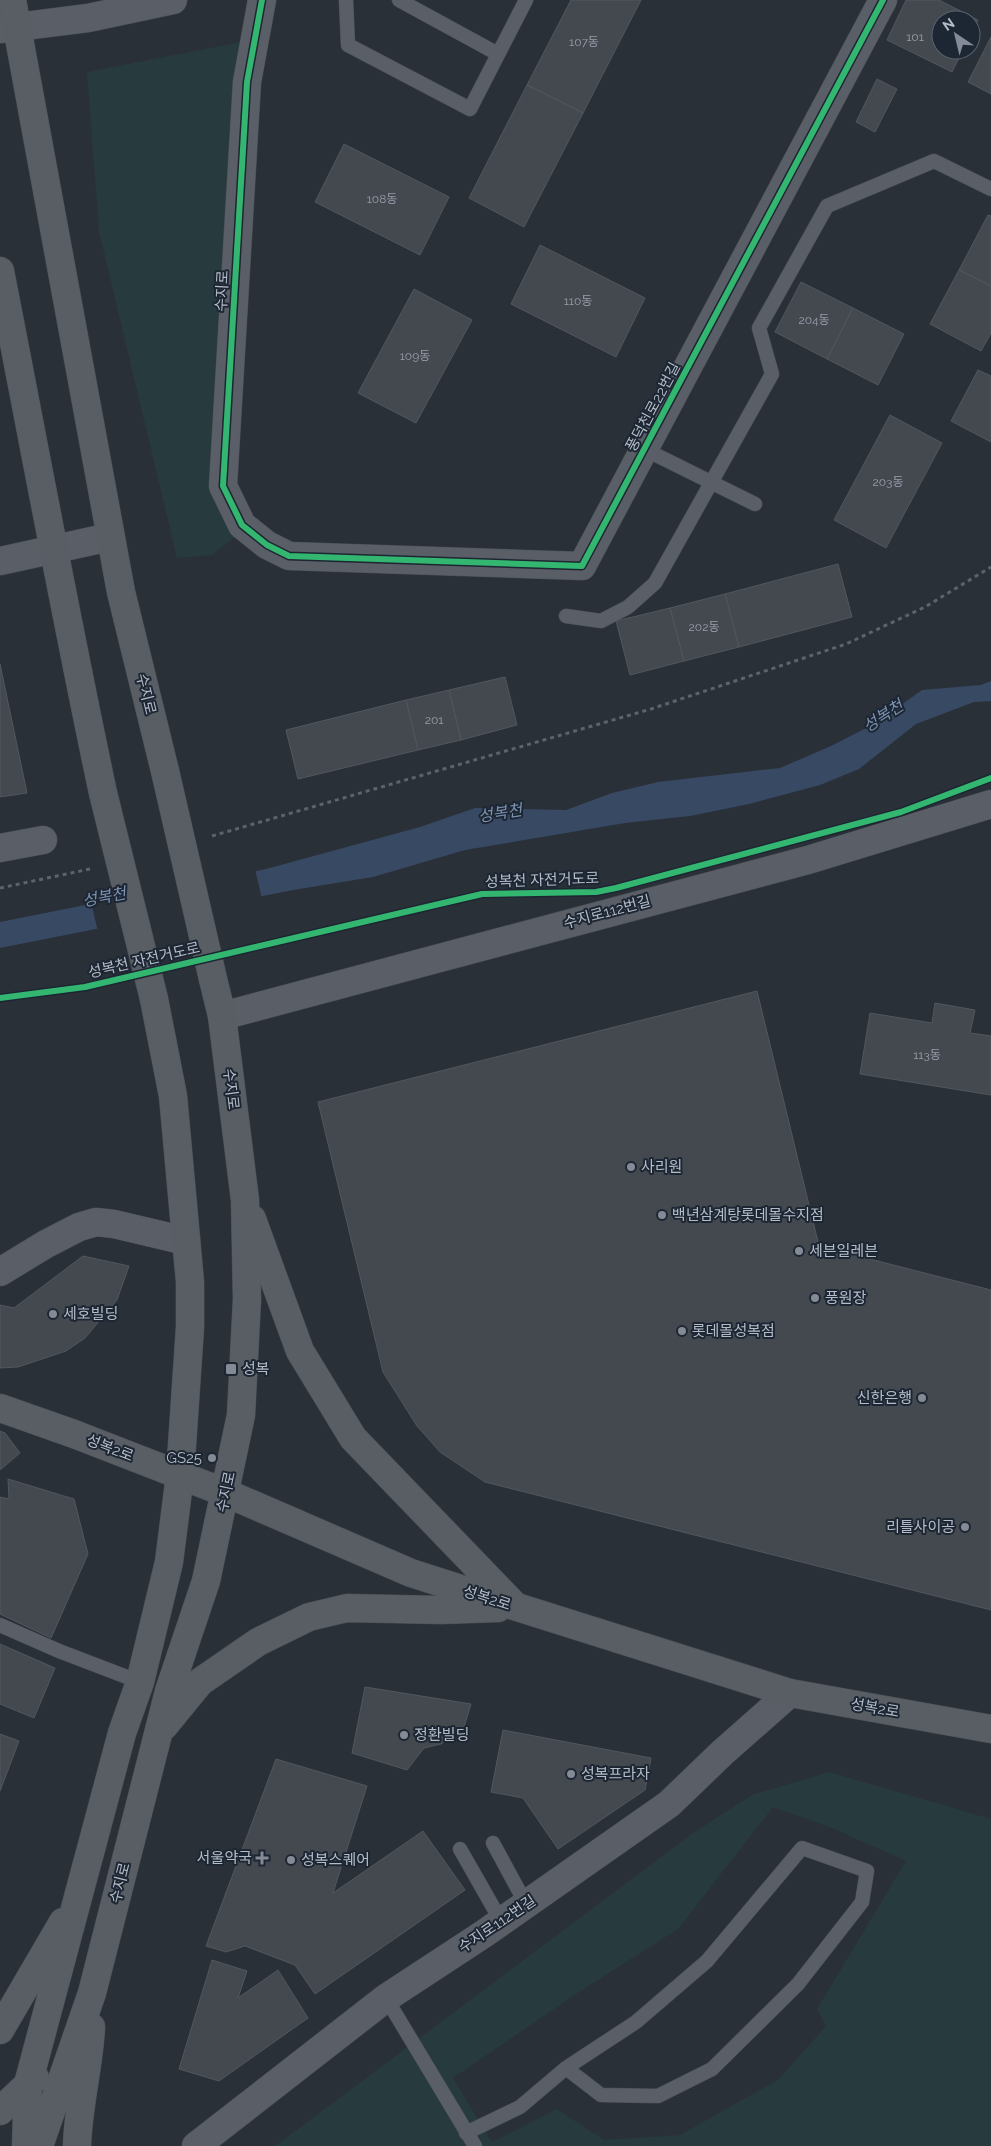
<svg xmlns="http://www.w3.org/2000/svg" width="991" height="2146" viewBox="0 0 991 2146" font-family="Raleway,'Noto Sans KR',sans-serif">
<rect width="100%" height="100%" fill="#2a3038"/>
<g fill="#273a3e" fill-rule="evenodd">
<path d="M246,41L236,536L212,555L177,558L99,231L87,72Z"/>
<path d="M829,1772L991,1819V2146H275L693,1833L752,1795ZM773,1807L832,1828L906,1861L817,2009L826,2026L778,2080L680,2135L604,2140L557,2109L492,2142L453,2078L576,1994L678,1929Z"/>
</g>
<path fill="#384963" d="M991,681V701L974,702L916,724L859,769L820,785L749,804L690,816L625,823L465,850L373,877L293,890L0,948V922L266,869L420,827L475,808L566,810L612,793L658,782L780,768L831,746L876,723L922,690L981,685Z"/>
<path fill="#2a3038" d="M255,869L262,899L98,932L91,902Z"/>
<g fill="#444950" stroke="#52575f">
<path d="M571,0H641L583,113L527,85Z"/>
<path d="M906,0H939L978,20L971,34V20H941V50H963L952,72L887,40Z"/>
<path d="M991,37V94L968,82Z"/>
<path d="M877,79L897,89L875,132L856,122Z"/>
<path d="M527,85L583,113L524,227L469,198Z"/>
<path d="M344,144L449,197L420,255L315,202Z"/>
<path d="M988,215L991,216V286L959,270Z"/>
<path d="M540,245L645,298L616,357L511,304Z"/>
<path d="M959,270L991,286V333L981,351L930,324Z"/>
<path d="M801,282L853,308L827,359L775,332Z"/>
<path d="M414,289L472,320L416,423L358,393Z"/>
<path d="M853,308L904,334L878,385L827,359Z"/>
<path d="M978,370L991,376V442L951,421Z"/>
<path d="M890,415L942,443L886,548L834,520Z"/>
<path d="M838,564L852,617L739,647L725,594Z"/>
<path d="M725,594L739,647L684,661L670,608Z"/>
<path d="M670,608L684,661L630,675L616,621Z"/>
<path d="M0,664L27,793L0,797Z"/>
<path d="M505,677L517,725L461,740L449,690Z"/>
<path d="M449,690L461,740L418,750L406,700Z"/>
<path d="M406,700L418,750L298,779L286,730Z"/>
<path d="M757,991L819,1246L991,1290V1610L485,1482L440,1452L417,1426L383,1372L318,1102Z"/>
<path d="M935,1003L975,1010L970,1033L991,1036V1095L860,1074L870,1013L932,1023Z"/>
<path d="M83,1256L129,1266L117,1300L85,1338L66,1351L18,1367L0,1368V1305L14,1308Z"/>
<path d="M0,1431L5,1433L20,1453L0,1470Z"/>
<path d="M8,1479L74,1499L88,1554L51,1638L0,1614V1497L9,1499Z"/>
<path d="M0,1644L55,1668L34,1718L0,1704Z"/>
<path d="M365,1687L471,1704L464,1727L441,1744L424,1748L407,1770L352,1753Z"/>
<path d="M503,1730L651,1758L645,1790L558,1849L523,1798L491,1792Z"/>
<path d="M0,1734L19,1741L0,1791Z"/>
<path d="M276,1759L367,1786L333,1893L423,1831L465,1890L315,1994L295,1965L245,1946L226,1952L206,1946Z"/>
<path d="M212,1960L247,1971L238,1998L278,1970L308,2018L219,2081L179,2069Z"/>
</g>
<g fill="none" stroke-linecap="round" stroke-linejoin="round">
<g stroke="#484c53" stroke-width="15">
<g id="lane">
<path d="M346,0L348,45L470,109L526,0"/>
<path d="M399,0L498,54"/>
<path d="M644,449L755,504"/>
<path d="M566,616L601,621L628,607L655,583L772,374L759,328L827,206L934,161L991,189"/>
<path d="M0,1625L59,1651L140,1682"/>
<path d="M493,1843L526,1904"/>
<path d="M460,1849L501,1921"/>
<path d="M386,1998L475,2146"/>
<path d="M466,2133L520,2107L566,2068L636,2022L707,1961L802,1848L867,1871L862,1902L798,1984L712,2069L658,2096L601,2095L566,2068"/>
</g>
</g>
<g stroke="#484c53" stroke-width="29">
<g id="street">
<path d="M262,0L247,82L223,486L242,525L267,545L289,556L582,566L883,0"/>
<path d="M0,29L88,18L173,0"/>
<path d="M0,561L110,537"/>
<path d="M0,848L43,840"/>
<path d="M222,1016L808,860L991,804"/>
<path d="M0,1272L46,1244L79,1227L96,1222L114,1224L186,1241"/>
<path d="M196,2146L386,1998L485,1933L669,1804L722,1753L790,1693"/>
</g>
</g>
<g stroke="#484c53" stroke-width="29">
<g id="secondary">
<path d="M12,0L121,592L165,771"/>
<path d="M0,271C34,445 66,619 103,793"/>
<path d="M252,1219L300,1351L353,1438L514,1605"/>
<path d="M0,1408L74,1434L226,1493L411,1573L517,1607L790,1693L991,1729"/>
<path d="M164,1726L200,1682L258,1642L309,1617L347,1608L441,1610L498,1608"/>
<path d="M0,2030L63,1922"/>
<path d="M0,2111L35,2078"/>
<path d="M26,2146L28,2084L122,1733L140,1682L169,1562L180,1475L190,1327V1282L173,1096L154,999"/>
<path d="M39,2146L92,1993L169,1691L206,1581L241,1415L247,1299L245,1200L222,1016L213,979"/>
<path d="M77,2146C78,2106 89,2067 91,2027"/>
</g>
</g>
<g stroke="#5d636a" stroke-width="3" stroke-dasharray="4 4" stroke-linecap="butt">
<path d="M212,836L651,709L846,644L925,607L991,567"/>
<path d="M0,888L90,869"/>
</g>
<use href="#lane" stroke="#5a5e66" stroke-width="14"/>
<use href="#street" stroke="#5a5e66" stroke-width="28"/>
<use href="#secondary" stroke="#595d64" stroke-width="28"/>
<g stroke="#484c53" stroke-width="29" stroke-linecap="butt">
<g id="secondary-bridge">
<path d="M165,771L213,979"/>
<path d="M103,793L154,999"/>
</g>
</g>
<use href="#secondary-bridge" stroke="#595d64" stroke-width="28"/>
<g stroke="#1d2633" stroke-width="9">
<g id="cycleway">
<path d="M262,0L247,82L223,486L242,525L267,545L289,556L582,566L883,0"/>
<path d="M0,998L85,987L482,894L596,892L616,888L901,812L991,778"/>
</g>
</g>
<use href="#cycleway" stroke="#33b770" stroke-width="6"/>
</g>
<g fill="#848b96" stroke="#1d2633" stroke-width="2">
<circle cx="631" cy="1167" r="5"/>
<circle cx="662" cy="1215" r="5"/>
<circle cx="799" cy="1251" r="5"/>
<circle cx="815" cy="1298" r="5"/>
<circle cx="53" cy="1314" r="5"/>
<circle cx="682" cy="1331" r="5"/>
<rect x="225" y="1363" width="12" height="12" rx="2.5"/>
<circle cx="922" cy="1398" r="5"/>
<circle cx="212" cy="1458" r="5"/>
<circle cx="965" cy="1527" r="5"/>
<circle cx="404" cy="1735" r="5"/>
<circle cx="571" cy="1774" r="5"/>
<path d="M259.5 1850.5h5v5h5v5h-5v5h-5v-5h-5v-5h5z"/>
<circle cx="291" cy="1860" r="5"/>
</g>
<g text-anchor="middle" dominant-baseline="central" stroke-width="4" stroke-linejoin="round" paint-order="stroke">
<g font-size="12" fill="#989fab">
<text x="915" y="37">101</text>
<text x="584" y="42">107동</text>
<text x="382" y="199">108동</text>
<text x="578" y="301">110동</text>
<text x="814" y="320">204동</text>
<text x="415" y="356">109동</text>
<text x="888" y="482">203동</text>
<text x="704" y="627">202동</text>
<text x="434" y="720">201</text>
<text x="927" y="1055">113동</text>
</g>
<g font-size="15" fill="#b4bcc9" stroke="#1d2633">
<text transform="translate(222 291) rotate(-87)">수지로</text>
<text transform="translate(653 407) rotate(-62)">풍덕천로22번길</text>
<text transform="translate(146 694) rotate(76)">수지로</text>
<text transform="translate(542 880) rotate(-2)">성복천 자전거도로</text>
<text transform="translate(607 912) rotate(-15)">수지로112번길</text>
<text transform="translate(144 960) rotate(-13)">성복천 자전거도로</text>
<text transform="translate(231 1089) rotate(83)">수지로</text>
<text transform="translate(110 1448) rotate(21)">성복2로</text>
<text transform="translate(226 1492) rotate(-78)">수지로</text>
<text transform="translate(487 1598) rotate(18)">성복2로</text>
<text transform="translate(875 1708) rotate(10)">성복2로</text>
<text transform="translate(120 1883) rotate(-76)">수지로</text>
<text transform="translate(497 1924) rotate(-34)">수지로112번길</text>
</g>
<g font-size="15" fill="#b4bcc9" stroke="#1d2633" text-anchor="start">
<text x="641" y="1167">사리원</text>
<text x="672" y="1215">백년삼계탕롯데몰수지점</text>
<text x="809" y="1251">세븐일레븐</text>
<text x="825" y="1298">풍원장</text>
<text x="63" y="1314">세호빌딩</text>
<text x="692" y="1331">롯데몰성복점</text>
<text x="242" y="1369">성복</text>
<text x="912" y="1398" text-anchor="end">신한은행</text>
<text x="202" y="1458" text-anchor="end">GS25</text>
<text x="955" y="1527" text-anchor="end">리틀사이공</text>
<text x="414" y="1735">정환빌딩</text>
<text x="581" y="1774">성복프라자</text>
<text x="252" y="1858" text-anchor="end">서울약국</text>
<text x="301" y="1860">성복스퀘어</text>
</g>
<g font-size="16" font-style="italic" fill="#7c92b1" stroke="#1d2633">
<text transform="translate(883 716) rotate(-33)">성복천</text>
<text transform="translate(500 813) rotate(-9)">성복천</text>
<text transform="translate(104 897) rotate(-11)">성복천</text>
</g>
</g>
<g transform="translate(956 35) rotate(325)"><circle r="24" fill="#1d2633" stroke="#59626f"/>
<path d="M0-4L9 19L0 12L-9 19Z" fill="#848b96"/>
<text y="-8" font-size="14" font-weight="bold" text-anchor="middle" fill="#b4bcc9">N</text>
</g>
</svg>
